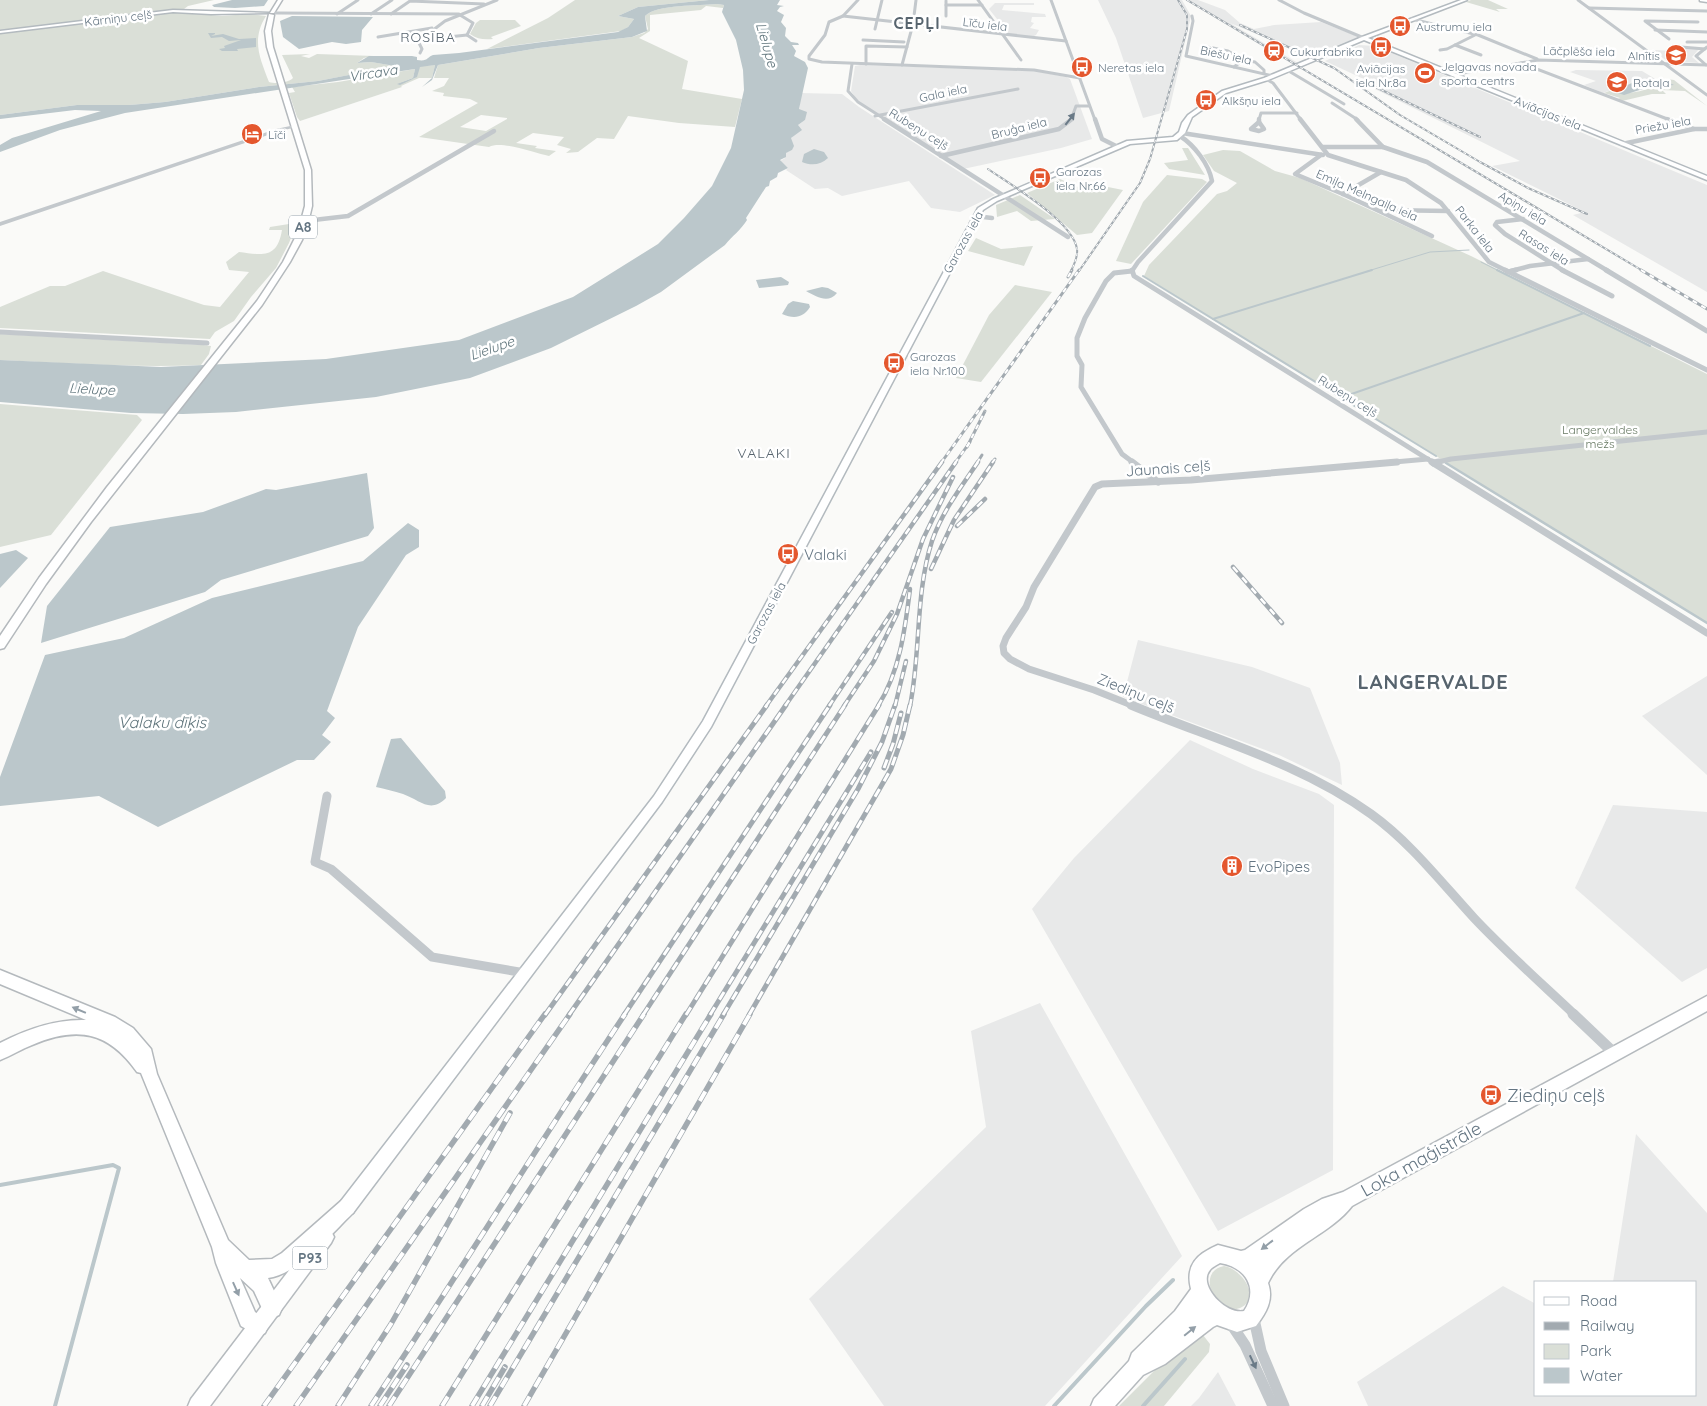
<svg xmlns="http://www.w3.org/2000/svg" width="1707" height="1406" viewBox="0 0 1707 1406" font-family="Quicksand,sans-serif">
<rect width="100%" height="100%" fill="#fafaf8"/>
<g fill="#e8e9e9">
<path d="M1098,0H1198L1225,10L1240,23L1254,29L1274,25L1321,22L1359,37L1309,56L1230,23L1298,63L1295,64L1185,0H1182L1191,16L1169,111L1143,118L1116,38Z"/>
<path d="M995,3H1034V5H1004L1002,10L1045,14L1046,17H1032L1031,22L1034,23L1030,28L1039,30L1036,35L1032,37L1009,34L989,9Z"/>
<path d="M1359,45L1375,46L1707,185V292L1573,215L1585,212L1492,166L1520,161L1375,89L1383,88L1325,61Z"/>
<path d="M1680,48L1699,49L1692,57L1699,63L1667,61L1652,50L1678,51L1682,49Z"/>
<path d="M860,65L1035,71L1066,77L1070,79L1092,139L1061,148L963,169L865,106L855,97L851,91L855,66Z"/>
<path d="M1576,70L1642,71L1657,80L1633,82L1603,93L1584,85L1596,81L1570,72Z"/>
<path d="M801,93L842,94L859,107L995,195L960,212L931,208L909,181L842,196L828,188L815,189L786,170L788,168L780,161L785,158V153L792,150L791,138L796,132L798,125L805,120L799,110Z"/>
<path d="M1138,640L1252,667L1310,688L1340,763L1342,785L1279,755L1123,697Z"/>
<path d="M1707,676V775L1642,716Z"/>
<path d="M1190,740L1253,769L1319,794L1334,805L1333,1170L1218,1231L1032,909L1074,858Z"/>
<path d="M1613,805L1707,812V968L1682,982L1575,888Z"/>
<path d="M1040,1003L1182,1256L1045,1406H884L809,1299L986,1127L971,1031Z"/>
<path d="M1636,1134L1707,1213V1406H1368L1357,1382L1503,1286L1536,1304V1395H1696V1282H1613Z"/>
<path d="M1218,1372L1236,1406H1191L1199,1398Z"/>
</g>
<g fill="#dadfd7" fill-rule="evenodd">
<path d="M0,0H214L188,6L180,12L222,16L249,14L266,16C251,40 260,58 269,82C276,84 288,83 293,78L282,55L310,54L301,56L309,58L317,54L374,56L364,58L357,63L371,62L396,66L318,81L259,87L165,102L129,105H77L0,115Z"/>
<path d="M575,0H709L638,7L618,16L634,19L628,27L621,31L487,49L548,18Z"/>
<path d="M1471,0H1488L1508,9H1496L1500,12L1466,2Z"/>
<path d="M717,4L724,5L723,8L706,6L701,10L650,15V31L639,38L688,61L682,89L742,99L735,127L679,123L628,116L614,139L597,138L578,152L566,153L571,149L557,145L564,137L533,133L516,143L537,146L535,148L556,151L549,156C535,153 501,140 489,147L419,137L478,103L470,99L443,96L444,93L432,91L444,86L449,78H434L438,65L539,48L632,37L644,33L648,29L645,16C657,4 699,6 717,4ZM481,115L507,118V119L486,131L460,127Z"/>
<path d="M480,20H515L521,26L491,37L493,39C484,40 477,39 470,34L476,23Z"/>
<path d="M435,65L432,78H419L401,86L402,87L300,121L297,117L289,93L295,92L292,87L338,82L415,69L413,78L397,84L415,78L420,66Z"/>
<path d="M1667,79L1674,80L1707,106L1685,91L1662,90L1666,94H1652L1622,101L1618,99L1620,98L1604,93L1633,82ZM1653,81L1667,85C1650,87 1629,97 1613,92C1621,83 1640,82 1653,81Z"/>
<path d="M1182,148H1188L1205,175L1169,169L1164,163L1188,160Z"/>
<path d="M1223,150L1240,151L1275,171L1300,178L1471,256L1707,374V623L1144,276L1149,265L1217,194L1227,191L1237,183L1214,171L1203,155Z"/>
<path d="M1167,175L1202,179L1207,182L1131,264L1116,261L1143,202Z"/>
<path d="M1060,179L1078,187L1093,184L1123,190L1092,233L1077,235L1027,193Z"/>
<path d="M1020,195L1055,219L1031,221L1017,211L997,217L996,205Z"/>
<path d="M289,224L296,225L289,243L276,268L251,297L234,321L215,332L210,339L0,328V307L50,286H65L103,271L204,305L220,307L249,272L229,270L226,262L239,252C263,255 277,259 282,230H269L270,227Z"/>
<path d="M976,238L1001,249L1033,246L1024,266L968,251Z"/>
<path d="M1015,285L1052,292L981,382L956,378L989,315Z"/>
<path d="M0,334L203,345L211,346L209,354L201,365C134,368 67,363 0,360Z"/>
<path d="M0,404L137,415L142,420L51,535L0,547Z"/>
<path d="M1224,1266C1242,1269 1262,1298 1240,1308C1217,1318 1194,1272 1224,1266Z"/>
<path d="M1199,1330L1210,1344L1209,1352L1164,1406H1119L1157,1368Z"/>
</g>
<g fill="#bbc7cb">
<path d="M232,0H268L264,6L235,8L214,7L212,5Z"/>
<path d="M709,0H780L777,5L784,6L780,7L777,11L784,15L781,22L786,28L785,36L791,42L798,43L799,45H792L796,51L794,56L805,62L808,68L799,109L807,112L805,120L798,125L802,130L791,138L794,146L792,150L786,153V157L780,160L788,168L778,173L777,177L770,181L769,186L766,187L746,218L747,220C741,230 732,236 725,245L661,292L636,306L551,348L470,378L376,397L236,412L183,414L131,413L0,402V360L161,367L326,359L459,340L573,297L658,244L684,218L712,186L731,148L744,90L743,70L736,40L722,12L724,5L717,4C700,6 657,4 645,16L647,31L632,37L539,48L438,65L432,80L422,87L432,78L435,65L420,67L417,77L400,85L397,84L413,78L415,69L125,113L60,130L0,152V145L12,138L101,111L75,110L0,119V115L77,105H129L165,102L259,87L318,81L395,66L371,62L357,63L369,56H412L417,57V60C428,62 427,57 433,55L459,53L618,32L628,27L634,19L618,16L638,7Z"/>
<path d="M292,16L373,17L362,30L361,42L346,44L332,42L299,49L283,37L280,21Z"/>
<path d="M208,33H215V34L211,36L223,34L239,39L256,38V47L237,49L238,51H222L219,49L225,48L224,46L241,40L229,41L222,37L211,38Z"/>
<path d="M1665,81L1674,85L1649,87L1624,95L1612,91L1632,83Z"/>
<path d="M814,149L824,152L828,158C821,165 811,166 802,162L804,154Z"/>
<path d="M781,277L789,282L788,285L759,288L756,280Z"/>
<path d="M822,287L828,288L837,293C828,304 817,297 806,291Z"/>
<path d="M793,301L809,304L810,307C803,318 794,319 782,314L788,304Z"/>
<path d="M367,473L374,528L368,536L221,580L205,592L41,643L47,606L110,527L203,512L266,489L276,490Z"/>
<path d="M408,523L419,530V547L406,555L358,627L327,711L335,718L322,735L331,742L314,760H297L158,827L99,796L0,806V777L45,655L124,638L212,598L363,561Z"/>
<path d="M16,550L28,558L0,588V554Z"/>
<path d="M401,738L445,791L446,798C430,814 420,800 403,794C394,791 385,789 376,787L391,739Z"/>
</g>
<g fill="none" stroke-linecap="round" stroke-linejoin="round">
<g stroke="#bbc7cb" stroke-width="1">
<path d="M1481,262L1499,271"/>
<path d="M1368,271L1430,252L1469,250"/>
</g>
<g stroke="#bbc7cb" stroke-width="2">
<path d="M1497,270L1650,346"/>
<path d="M1143,276L1436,456"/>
<path d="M1213,319L1372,270"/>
<path d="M1340,398L1584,313"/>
</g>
<path stroke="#bbc7cb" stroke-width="2.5" d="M1446,463L1707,623"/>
<g stroke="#bbc7cb" stroke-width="4">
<path d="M0,1185L113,1165L119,1168L55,1406"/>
<path d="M1054,1406L1146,1306L1173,1280"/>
<path d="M1143,1406L1185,1359"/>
</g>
<g stroke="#b3babf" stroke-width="3">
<g id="secondary">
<path d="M1461,0H1467L1368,38L1707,176V180L1364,40L1268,80L1226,93L1192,117L1185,133L1177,140L1130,144L997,201L983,210L711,727L662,802L353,1213L347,1215L341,1213L339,1207L341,1201L654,796L703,721L978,208L993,199L1127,141L1173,137L1179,132L1182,123L1188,115L1222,91L1264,78L1362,37Z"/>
<path d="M173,10L269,13L211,14L173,12L0,33V31Z"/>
</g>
</g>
<g stroke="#b5babe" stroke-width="3">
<g id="primary">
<path d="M1700,0H1707V2L1700,1Z"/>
<path d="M1707,996V1011L1352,1206C1329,1236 1285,1246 1268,1283C1274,1300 1266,1313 1256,1326L1237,1332L1217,1325L1213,1327L1165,1364L1143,1375L1115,1406H1091L1094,1399L1129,1361L1132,1353L1175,1311L1191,1289C1185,1265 1197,1254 1218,1245L1241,1251L1245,1250L1304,1209L1322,1199L1343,1192ZM1220,1263C1246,1267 1259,1289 1244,1311C1226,1315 1197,1285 1210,1270C1212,1267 1217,1265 1220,1263Z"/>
<path d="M325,1228L331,1231L334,1237L331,1243L210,1406H188L191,1399L319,1231Z"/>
</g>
</g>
<g stroke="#b4b9bd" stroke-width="3">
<g id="trunk">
<path d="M278,0H282L274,13H270Z"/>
<path d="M269,14L274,15L271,31L273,47L311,170L312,206L308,223L302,240L290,262L262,305L91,522L46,584L4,648L0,649V636L39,578L107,487L257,301L283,262L298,232L305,206V170L267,47L265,31Z"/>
<path d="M0,970L115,1017L133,1028L151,1049L157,1074L228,1240L249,1260L272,1259L282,1253L341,1201L347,1198L353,1201L356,1207L353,1213C332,1233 297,1275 268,1278L282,1308L279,1315L272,1318L265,1315L254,1291L240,1278L255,1312L265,1319L268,1326L265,1333L258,1336L241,1326L216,1263L212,1247L141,1073L137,1072C108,1031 77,1026 32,1045C21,1049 11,1056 0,1060V1043C27,1029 55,1019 86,1020L0,984Z"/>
</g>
</g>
<g stroke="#c3c8cc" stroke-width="3">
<path d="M858,0L843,16L829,22L825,35L809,56V59L822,62L1034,70L1080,78"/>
<path d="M978,0L1021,60"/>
<path d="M1051,0L1095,120"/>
<path d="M1279,0L1304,13L1364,38"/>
<path d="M1578,0L1707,95"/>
<path d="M946,1V16"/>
<path d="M946,5H982"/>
<path d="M1589,8L1707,11"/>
<path d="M276,13L459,14"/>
<path d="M337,14L358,0"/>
<path d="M371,14L392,0"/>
<path d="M391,14L410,1L484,4"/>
<path d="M460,15L473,23L467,35L476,41"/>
<path d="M843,16L1066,41"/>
<path d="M1192,16L1193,21L1186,56L1273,76"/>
<path d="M1412,19L1478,35L1537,59"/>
<path d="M875,29L882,0"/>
<path d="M1655,30L1707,32"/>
<path d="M378,37L432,28"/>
<path d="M1669,39L1645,21L1698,22"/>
<path d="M420,40L445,21L497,0"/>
<path d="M420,40L467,35"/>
<path d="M420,40L419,43L422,49L420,53"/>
<path d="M863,40L904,42"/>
<path d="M1687,42H1707"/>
<path d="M1455,45L1481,55"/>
<path d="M1208,47L1228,51L1243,60L1234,67"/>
<path d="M1681,47L1705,49"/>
<path d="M1440,50L1447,49L1475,35"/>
<path d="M1243,60L1255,62L1264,70V73"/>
<path d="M1521,63L1670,120"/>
<path d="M852,64L848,91L858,102L886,120"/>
<path d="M866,64V46L907,47"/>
<path d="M902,65L913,24L916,0"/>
<path d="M1706,65L1696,56L1707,47"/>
<path d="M1287,70L1344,104"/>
<path d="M1452,75L1538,60L1707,65"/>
<path d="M1266,79L1273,83L1301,120"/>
<path d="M1332,103L1358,120"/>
<path d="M875,116L1018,89"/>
<path d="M1071,120L1076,106H1089"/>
<path d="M1259,120L1261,113H1297"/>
</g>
<g stroke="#c3c8cc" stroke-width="4.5">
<path d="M884,119L1068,237"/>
<path d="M1095,119L1102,139L1118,147"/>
<path d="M1259,119V122"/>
<path d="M1300,119L1328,155L1406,180L1441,203L1489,262L1507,271"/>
<path d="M1356,119L1383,147"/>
<path d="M1667,119L1694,129"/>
<path d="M1259,122L1264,129L1259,131L1251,129Z"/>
<path d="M1182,133L1323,155"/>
<path d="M1622,144L1694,129H1707"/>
<path d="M1323,147H1383L1427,162L1608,271"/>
<path d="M1321,155L1295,174L1343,194L1432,236"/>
<path d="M941,156L1059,129L1072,119"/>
<path d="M1343,194L1381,172"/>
<path d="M1383,210L1448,211"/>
<path d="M975,216L992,218"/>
<path d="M1523,219L1497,222L1495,225L1505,234L1564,271"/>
<path d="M305,221L348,216L494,131"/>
<path d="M1132,271L1138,262L1212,181C1209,164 1194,145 1180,136"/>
<path d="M1511,271L1530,266L1588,259"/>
</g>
<g stroke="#c3c8cc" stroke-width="5">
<path d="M1132,270L1134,276L1434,463"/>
<path d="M1505,270L1707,370"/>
<path d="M1562,270L1612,296"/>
<path d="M1606,270L1707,331"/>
<path d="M1132,271L1114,273L1106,281L1085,318L1077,338V356L1082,365L1081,387L1122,454L1134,463"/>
<path d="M1508,272L1516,270"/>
<path d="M0,332L207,343"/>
<path d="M1383,463L1428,459"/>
<path d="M1434,463L1451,459L1707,432"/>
</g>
<g stroke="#c3c8cc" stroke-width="7">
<path d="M1132,462L1158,482"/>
<path d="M1432,462L1707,633"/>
<path d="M1434,463L1439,462"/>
<path d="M1134,706L1094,690L1029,669L1010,659L1004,653L1003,646L1006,638L1026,607L1034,587L1095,487L1102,484L1191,480L1397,462"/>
</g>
<g stroke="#c3c8cc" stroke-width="9">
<path d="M1131,705C1212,739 1299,762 1371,814C1410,842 1441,882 1474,918C1506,952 1541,983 1575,1015"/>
<path d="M327,796L315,862L331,869L432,957L525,973"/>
</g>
<g stroke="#c3c8cc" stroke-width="11">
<path d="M1573,1014L1614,1053"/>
<path d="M1254,1319L1261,1351L1284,1406"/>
<path d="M1231,1324L1245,1345L1273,1406"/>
</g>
<path fill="#c3c8cc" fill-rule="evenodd" d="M295,125L297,127L280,131L0,226V222L276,129Z"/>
<use href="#secondary" fill="#fff" fill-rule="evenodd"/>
<use href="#primary" fill="#fff" fill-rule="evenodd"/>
<use href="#trunk" fill="#fff" fill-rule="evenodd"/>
<g stroke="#a2aab0" stroke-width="2">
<g id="rail-far4">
<path d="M1187,0L1643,271"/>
<path d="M1240,25L1334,68L1400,115L1480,162L1528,188L1587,214"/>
<path d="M1365,82L1480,137"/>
<path d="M988,169C1011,185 1073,221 1077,249C1078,256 1074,265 1071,271"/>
<path d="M1079,271L1140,183L1150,159L1187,29V15L1178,0"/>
</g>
</g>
<g stroke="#a2aab0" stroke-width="3">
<g id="rail-far3">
<path d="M1641,270L1707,309"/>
<path d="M1068,277L1072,270"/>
<path d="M967,447L985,411"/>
<path d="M941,463L1079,270"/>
<path d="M955,463L970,442"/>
<path d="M977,463L982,455"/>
<path d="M992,463L995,459"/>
</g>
</g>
<g stroke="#a2aab0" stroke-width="4.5">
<g id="rail-far2">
<path d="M957,526L985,499"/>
<path d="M1233,567L1282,623"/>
<path d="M931,569L954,520L993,462"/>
<path d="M766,706L942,462"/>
<path d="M785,706L956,462"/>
<path d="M829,706L892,612"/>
<path d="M844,706L874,661L897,614L923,539L953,477"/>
<path d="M878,706C900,671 905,629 910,589"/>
<path d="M895,706L906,661"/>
<path d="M910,706C921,652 915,594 932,541C942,512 961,487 978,462"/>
</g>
</g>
<g stroke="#a2aab0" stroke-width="5">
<g id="rail-far1">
<path d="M884,768L893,744L901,713"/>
<path d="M545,1015L767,705"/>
<path d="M569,1015L786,705"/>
<path d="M624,1015L830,705"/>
<path d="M643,1015L845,705"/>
<path d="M686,1015L879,705"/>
<path d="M710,1015L871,752"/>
<path d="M723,1015L858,789L882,742L895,705"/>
<path d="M749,1015L891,769L903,735L910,705"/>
</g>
</g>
<g stroke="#a2aab0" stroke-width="5.5">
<g id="rail">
<path d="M264,1406L545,1014"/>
<path d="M296,1406L570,1014"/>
<path d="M338,1406L391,1324L510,1113"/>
<path d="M371,1406C457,1276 539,1144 625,1014"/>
<path d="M380,1406L407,1365"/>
<path d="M389,1406L644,1014"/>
<path d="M442,1406L686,1014"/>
<path d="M472,1406L711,1014"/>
<path d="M482,1406L505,1367"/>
<path d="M490,1406L724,1014"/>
<path d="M524,1406L750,1014"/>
</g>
</g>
<use href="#rail-far4" stroke="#fff" stroke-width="1" stroke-dasharray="3" stroke-linecap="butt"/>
<use href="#rail-far3" stroke="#fff" stroke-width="2" stroke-dasharray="5" stroke-linecap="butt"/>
<use href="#rail-far2" stroke="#fff" stroke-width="2.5" stroke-dasharray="7" stroke-linecap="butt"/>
<use href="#rail-far1" stroke="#fff" stroke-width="3" stroke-dasharray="9" stroke-linecap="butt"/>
<use href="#rail" stroke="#fff" stroke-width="4" stroke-dasharray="11" stroke-linecap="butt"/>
</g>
<defs><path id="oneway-solid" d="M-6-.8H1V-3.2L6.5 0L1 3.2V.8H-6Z" transform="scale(1.25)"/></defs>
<g fill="#6a7a87">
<use href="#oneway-solid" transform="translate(1070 119) rotate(-52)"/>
<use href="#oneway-solid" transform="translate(1253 1362) rotate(65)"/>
</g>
<g fill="#939fa8">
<use href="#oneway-solid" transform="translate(79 1010) rotate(-157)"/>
<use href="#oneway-solid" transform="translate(1267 1245) rotate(142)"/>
<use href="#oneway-solid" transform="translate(236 1289) rotate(66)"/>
<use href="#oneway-solid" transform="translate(1190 1331) rotate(-39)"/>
</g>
<defs>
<g id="bus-disc" transform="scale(1.125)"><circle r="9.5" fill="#e4572e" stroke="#fff"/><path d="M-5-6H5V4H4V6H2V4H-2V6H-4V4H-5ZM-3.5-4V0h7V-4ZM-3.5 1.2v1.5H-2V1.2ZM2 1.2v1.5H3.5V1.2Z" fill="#fff"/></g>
<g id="station-disc" transform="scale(1.125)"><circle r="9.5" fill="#e4572e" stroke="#fff"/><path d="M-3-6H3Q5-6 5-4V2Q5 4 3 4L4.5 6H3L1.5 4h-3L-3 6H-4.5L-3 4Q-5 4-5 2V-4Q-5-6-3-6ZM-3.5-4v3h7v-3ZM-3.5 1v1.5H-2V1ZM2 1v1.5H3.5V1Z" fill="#fff"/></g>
<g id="school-disc" transform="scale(1.125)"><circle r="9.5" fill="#e4572e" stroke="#fff"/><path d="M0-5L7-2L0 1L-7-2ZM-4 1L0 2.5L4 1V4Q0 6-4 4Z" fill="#fff"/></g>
<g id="stadium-disc" transform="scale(1.125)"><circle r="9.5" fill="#e4572e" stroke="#fff"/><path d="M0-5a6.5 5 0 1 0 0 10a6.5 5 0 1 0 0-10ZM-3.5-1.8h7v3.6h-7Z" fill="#fff"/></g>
<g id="hotel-disc" transform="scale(1.125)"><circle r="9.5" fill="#e4572e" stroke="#fff"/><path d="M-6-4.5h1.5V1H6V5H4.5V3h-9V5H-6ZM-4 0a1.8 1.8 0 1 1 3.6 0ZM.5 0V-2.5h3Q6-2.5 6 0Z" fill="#fff"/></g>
<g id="building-disc" transform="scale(1.125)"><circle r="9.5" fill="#e4572e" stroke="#fff"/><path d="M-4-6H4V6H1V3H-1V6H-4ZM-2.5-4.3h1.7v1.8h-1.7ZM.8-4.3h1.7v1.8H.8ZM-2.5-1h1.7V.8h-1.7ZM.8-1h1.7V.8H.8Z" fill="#fff"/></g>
</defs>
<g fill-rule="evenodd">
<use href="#bus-disc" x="1400" y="26"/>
<use href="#bus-disc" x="1381" y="47"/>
<use href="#station-disc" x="1274" y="51"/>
<use href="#school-disc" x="1676" y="55"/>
<use href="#bus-disc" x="1082" y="67"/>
<use href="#stadium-disc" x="1425" y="73"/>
<use href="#school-disc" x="1617" y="82"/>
<use href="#bus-disc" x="1206" y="100"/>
<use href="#hotel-disc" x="252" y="134"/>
<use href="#bus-disc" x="1040" y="178"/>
<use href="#bus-disc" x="894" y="363"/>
<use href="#bus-disc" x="788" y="554"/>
<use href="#building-disc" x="1232" y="866"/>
<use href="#bus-disc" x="1491" y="1095"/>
</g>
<g text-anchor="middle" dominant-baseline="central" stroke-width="5" stroke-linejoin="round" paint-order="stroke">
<g font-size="12" fill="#657683" stroke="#fff">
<text transform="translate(118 18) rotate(-7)">Kārniņu ceļš</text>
<text transform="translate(985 24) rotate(7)">Līču iela</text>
<text transform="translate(1579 51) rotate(1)">Lāčplēša iela</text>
<text transform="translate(1226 55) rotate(12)">Biešu iela</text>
<text transform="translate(943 93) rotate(-12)">Gala iela</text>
<text transform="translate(1548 113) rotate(22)">Aviācijas iela</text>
<text transform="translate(1663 125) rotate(-10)">Priežu iela</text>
<text transform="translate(1019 128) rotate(-14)">Bruģa iela</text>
<text transform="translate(919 129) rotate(32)">Rubeņu ceļš</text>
<text transform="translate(1367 195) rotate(24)">Emiļa Melngaiļa iela</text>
<text transform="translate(1523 208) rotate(31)">Apiņu iela</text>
<text transform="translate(1475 229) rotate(52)">Parka iela</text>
<text transform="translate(963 242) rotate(-61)">Garozas iela</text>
<text transform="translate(1544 247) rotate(32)">Rasas iela</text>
<text transform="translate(1348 396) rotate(32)">Rubeņu ceļš</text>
<text transform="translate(766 613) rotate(-62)">Garozas iela</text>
</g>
<g font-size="12" fill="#657683" stroke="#fff" text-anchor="start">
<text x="1416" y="26">Austrumu iela</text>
<text x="1290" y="51">Cukurfabrika</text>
<text x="1660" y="55" text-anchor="end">Alnītis</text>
<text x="1441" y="66">Jelgavas novada<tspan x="1441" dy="14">sporta centrs</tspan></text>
<text x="1098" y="67">Neretas iela</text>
<text x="1381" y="68" text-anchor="middle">Aviācijas<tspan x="1381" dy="14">iela Nr.8a</tspan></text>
<text x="1633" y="82">Rotaļa</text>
<text x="1222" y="100">Alkšņu iela</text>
<text x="268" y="134">Līči</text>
<text x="1056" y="171">Garozas<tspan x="1056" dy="14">iela Nr.66</tspan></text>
<text x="910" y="356">Garozas<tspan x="910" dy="14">iela Nr.100</tspan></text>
</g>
<g font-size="12" fill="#687a64" stroke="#fff">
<text x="1600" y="429">Langervaldes<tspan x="1600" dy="14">mežs</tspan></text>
</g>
<g font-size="14" letter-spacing="1" fill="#57646e" stroke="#fff">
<text x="428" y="37">ROSĪBA</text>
<text x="764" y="453">VALAKI</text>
</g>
<g font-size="14" font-style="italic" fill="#60757c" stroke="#fff">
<text transform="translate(767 45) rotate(74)">Lielupe</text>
<text transform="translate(373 73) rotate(-9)">Vircava</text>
<text transform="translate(492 348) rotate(-19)">Lielupe</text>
<text transform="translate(92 389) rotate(3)">Lielupe</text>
</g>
<g fill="#fff" stroke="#939fa8" stroke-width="1">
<rect x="289" y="215.5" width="28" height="23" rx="4"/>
<rect x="292.5" y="1246.5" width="35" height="23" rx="4"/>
</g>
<g font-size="14" font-weight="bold" fill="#657683">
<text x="303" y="227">A8</text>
<text x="310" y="1258">P93</text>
</g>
<g font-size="15" fill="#657683" stroke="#fff">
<text transform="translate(1168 468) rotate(-4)">Jaunais ceļš</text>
<text transform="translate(1136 693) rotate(22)">Ziediņu ceļš</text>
</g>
<g font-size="15" fill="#657683" stroke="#fff" text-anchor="start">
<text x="804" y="554">Valaki</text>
<text x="1248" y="866">EvoPipes</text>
</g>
<g font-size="16" font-weight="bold" letter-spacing="1" fill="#57646e" stroke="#fff">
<text x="917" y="23">CEPĻI</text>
</g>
<g font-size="16" font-style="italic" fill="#60757c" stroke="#fff">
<text x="162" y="722">Valaku dīķis</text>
</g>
<g font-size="18" fill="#657683" stroke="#fff" text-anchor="start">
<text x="1507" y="1095">Ziediņu ceļš</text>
</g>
<g font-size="18" fill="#657683" stroke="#fff">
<text transform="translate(1421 1159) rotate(-29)">Loka maģistrāle</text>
</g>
<g font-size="20" font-weight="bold" letter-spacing="1" fill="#57646e" stroke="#fff">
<text x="1433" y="681">LANGERVALDE</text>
</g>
</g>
<rect x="1534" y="1281" width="162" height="115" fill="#ffffff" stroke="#c1c8cd"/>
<rect x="1544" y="1297" width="25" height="8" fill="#ffffff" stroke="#c1c8cd"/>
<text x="1580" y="1306" font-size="15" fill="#657683">Road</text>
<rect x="1544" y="1322" width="25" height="8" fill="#a2aab0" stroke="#c1c8cd"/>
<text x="1580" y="1331" font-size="15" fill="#657683">Railway</text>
<rect x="1544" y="1344" width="25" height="15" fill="#dadfd7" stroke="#c1c8cd"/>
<text x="1580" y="1356" font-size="15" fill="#657683">Park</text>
<rect x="1544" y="1368" width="25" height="15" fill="#bbc7cb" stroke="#c1c8cd"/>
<text x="1580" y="1381" font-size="15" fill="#657683">Water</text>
</svg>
